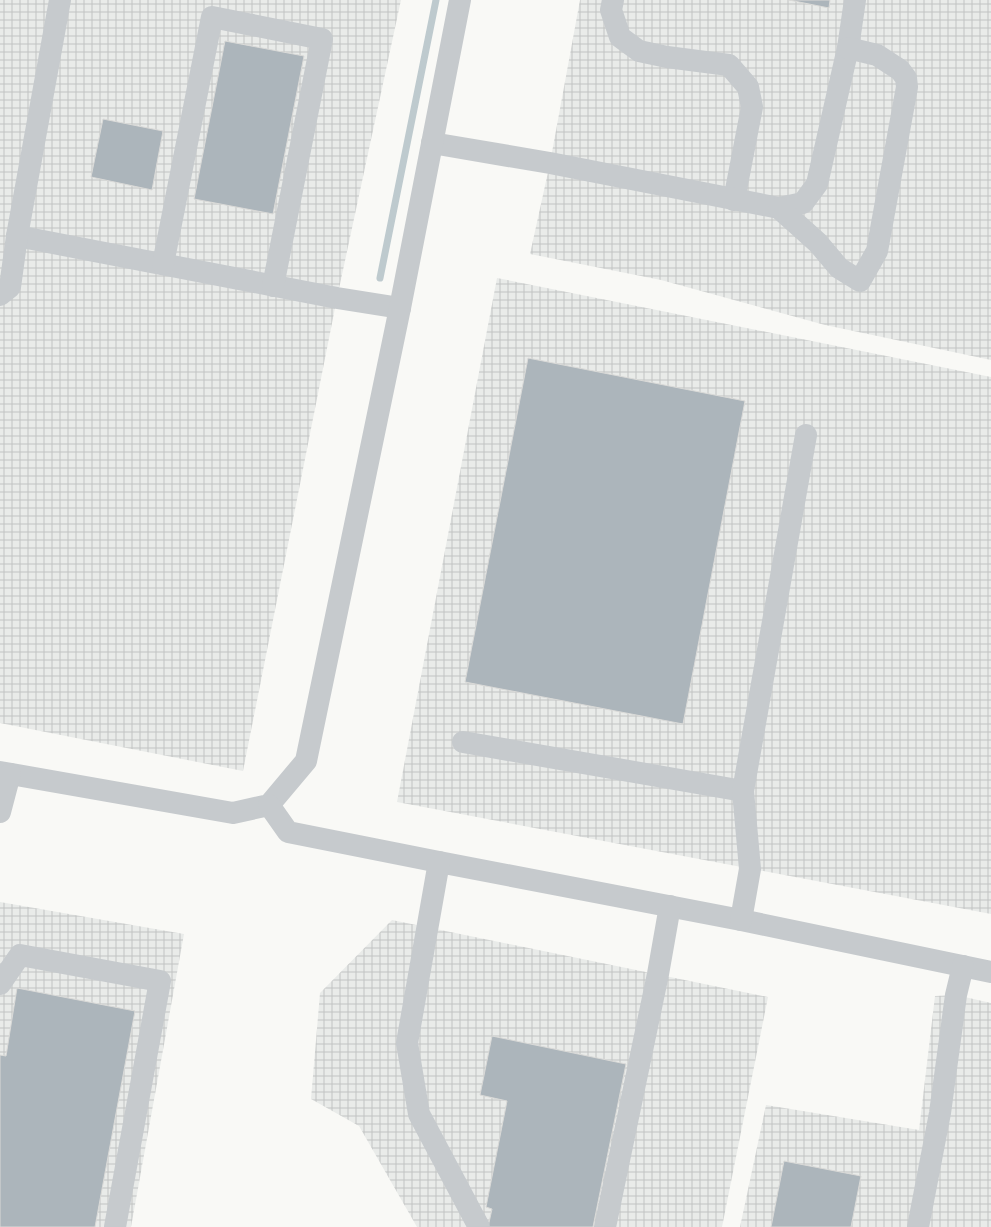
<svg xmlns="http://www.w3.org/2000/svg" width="991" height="1227" viewBox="0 0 991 1227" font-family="'Fira Sans Condensed',sans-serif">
<defs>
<pattern id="industrial-grid" width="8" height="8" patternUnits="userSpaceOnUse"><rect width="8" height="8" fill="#e9ebe9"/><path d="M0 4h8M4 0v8" fill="none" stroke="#c1c3c3"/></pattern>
</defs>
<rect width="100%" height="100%" fill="#f9f9f6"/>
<g fill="url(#industrial-grid)">
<path d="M0,0H401L337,298L243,771L0,723Z"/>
<path d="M580,0H991V360L825,325L661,280L530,254L550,163Z"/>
<path d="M497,278L991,377V914L397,802Z"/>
<path d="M0,902L184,934L131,1227H0Z"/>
<path d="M392,920L768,997L722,1227H417L359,1126L311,1099L320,993Z"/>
<path d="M956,995L991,1003V1227H740L766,1105L919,1130L935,996Z"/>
</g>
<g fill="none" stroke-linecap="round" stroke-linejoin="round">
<path stroke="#becace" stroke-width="7" d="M380,278L436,0"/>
</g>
<g fill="#acb5bb" stroke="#dadad8">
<path d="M789,0H830L829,8Z"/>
<path d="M225,41L304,56L273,214L194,199Z"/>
<path d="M103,119L163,131L152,190L91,177Z"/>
<path d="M528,358L745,401L683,724L465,682Z"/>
<path d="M17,988L135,1011L95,1227H0V1055L6,1056Z"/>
<path d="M492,1036L626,1064L593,1227H488L492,1209L486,1207L507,1101L480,1095Z"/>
<path d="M784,1161L861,1176L851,1227H771Z"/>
</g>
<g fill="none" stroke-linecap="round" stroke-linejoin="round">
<g stroke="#c6cacd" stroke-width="22">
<path d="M613,0L611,10L620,37L639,51L667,57L729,65L748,87L752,107L734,200"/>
<path d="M432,143L550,163L779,208L803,203L817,184L848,48L855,0"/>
<path d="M779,208L818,243L839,268L860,281L877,251L907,87L906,78L900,70L877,55L848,48"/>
<path d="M17,236L337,298L400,308"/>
<path d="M163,264L212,17L322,39L273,286"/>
<path d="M0,295L10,287L17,236L60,0"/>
<path d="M463,742L743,791"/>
<path d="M0,772L233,813L269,805L306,761L400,308L460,0"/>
<path d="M269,805L288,832L439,862L741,920L991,972"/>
<path d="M0,812L10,774"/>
<path d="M439,862L407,1043L419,1114L479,1227"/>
<path d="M741,920L750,869L743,791L806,435"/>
<path d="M0,984L20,955L160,981L115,1227"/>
<path d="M605,1227L658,974L670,906"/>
<path d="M918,1227L940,1113L956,995L963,966"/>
</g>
</g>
</svg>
